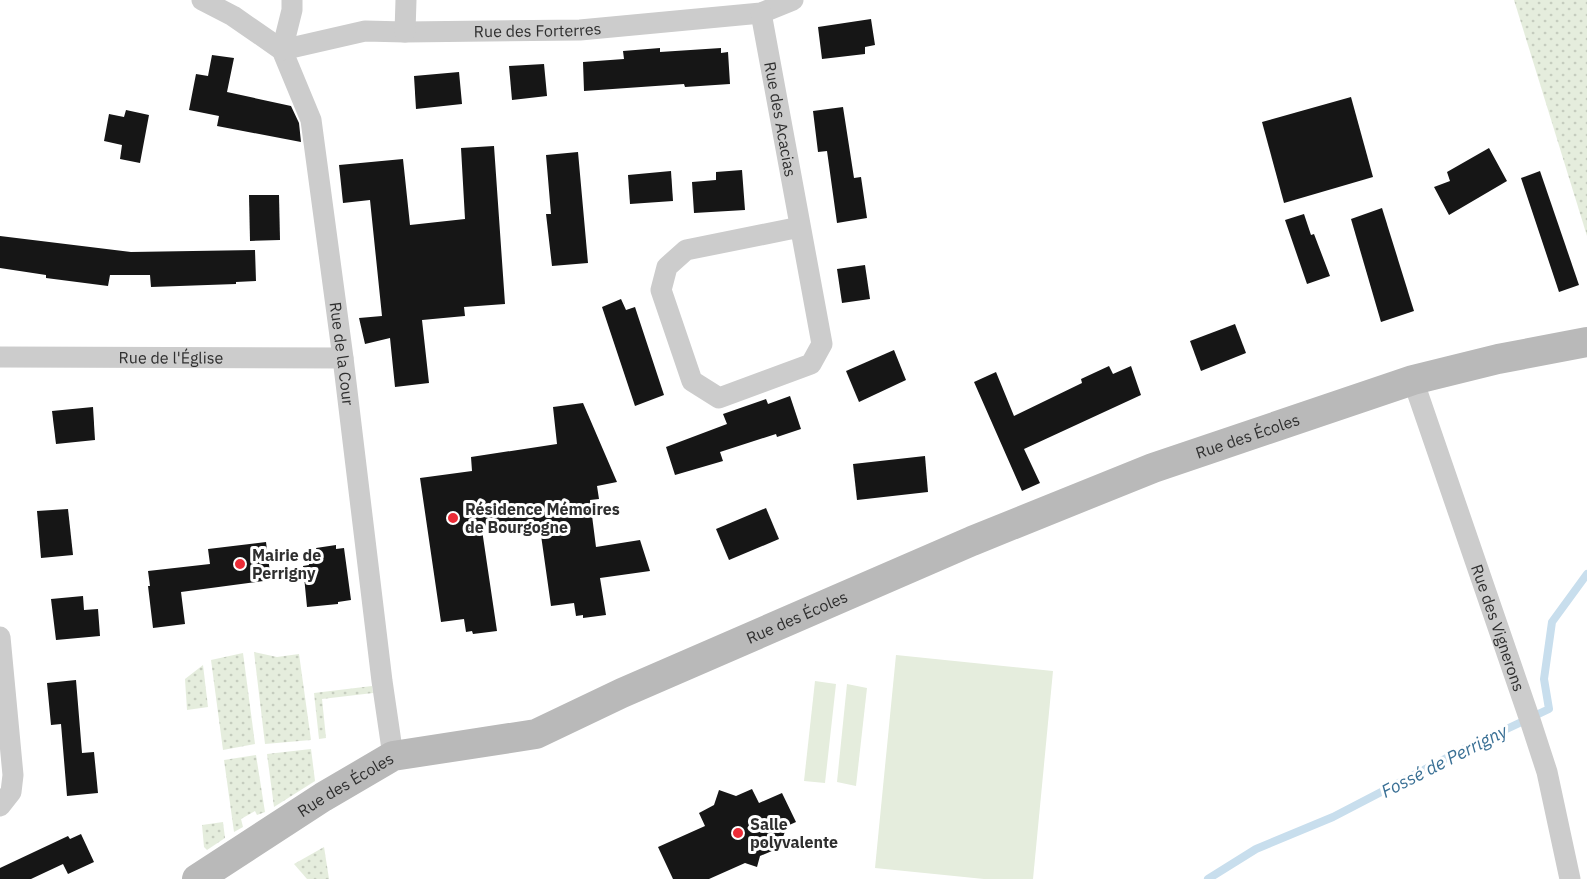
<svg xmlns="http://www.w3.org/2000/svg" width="1587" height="879" viewBox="0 0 1587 879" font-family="'IBM Plex Sans',sans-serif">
<defs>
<pattern id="grass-dots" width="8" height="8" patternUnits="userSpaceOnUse" patternTransform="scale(1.5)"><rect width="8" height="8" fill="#e5eddd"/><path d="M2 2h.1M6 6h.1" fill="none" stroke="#c5ccbe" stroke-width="1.8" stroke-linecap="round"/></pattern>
</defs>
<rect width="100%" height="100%" fill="#fff"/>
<g fill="url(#grass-dots)">
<path d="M1514,0H1587V236Z"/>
<path d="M254,652L277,657L299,654L311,740L265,744Z"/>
<path d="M243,653L255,744L223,750L211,660Z"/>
<path d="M203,665L208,707L187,710L185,679Z"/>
<path d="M372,686L373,693L322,699L326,738L319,739L314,693Z"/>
<path d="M311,749L315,781L274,807L267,754Z"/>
<path d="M256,755L265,812L257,815L255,811L241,819L243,827L234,832L224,760Z"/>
<path d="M223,822L225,838L207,850L204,847L202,825Z"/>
<path d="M324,847L329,879H307L294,864Z"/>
</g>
<g fill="#e5eddd">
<path d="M896,655L1053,671L1033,879H984L875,868Z"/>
<path d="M815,681L836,684L825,783L804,781Z"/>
<path d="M847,684L867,688L856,786L837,782Z"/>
</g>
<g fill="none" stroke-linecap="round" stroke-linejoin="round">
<path stroke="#c8deed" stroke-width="8" d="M1208,879L1256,849L1333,817L1462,750L1549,709L1544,679L1552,622L1587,574"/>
</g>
<g fill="#161616">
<path d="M871,19L875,45L865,47V54L822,59L818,27Z"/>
<path d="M660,48V52L721,48V53L728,52L730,84L685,87L684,84L584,91L583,62L624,59L623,51Z"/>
<path d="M212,55L234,58L227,92L291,106L299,123L301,142L217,126L219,116L189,110L196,74L208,76Z"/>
<path d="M544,64L547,96L512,100L509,66Z"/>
<path d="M459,72L462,104L416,109L414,76Z"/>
<path d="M1351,97L1373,177L1284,203L1262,122Z"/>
<path d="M843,107L854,178L861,177L867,218L837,223L827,151L818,152L813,111Z"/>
<path d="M126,110L149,115L140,163L120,159L122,145L104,141L109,114L124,117Z"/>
<path d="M494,146L505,304L464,307L465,316L422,320L429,383L395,387L390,338L365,344L359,318L382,316L370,200L343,203L339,165L403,159L410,225L465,219L461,148Z"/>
<path d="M1489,148L1507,181L1449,215L1434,187L1450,181L1447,172Z"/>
<path d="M578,152L588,263L552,266L546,214H551L546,155Z"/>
<path d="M742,170L745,210L694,213L692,182L716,180V172Z"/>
<path d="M671,171L673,201L630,204L628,175Z"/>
<path d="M1540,171L1579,285L1559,292L1521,178Z"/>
<path d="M249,195H279L280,240L250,241Z"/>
<path d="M1382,208L1414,311L1381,322L1351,219Z"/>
<path d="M1304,214L1311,235L1314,234L1330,276L1307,284L1285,220Z"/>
<path d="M0,236L131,252L255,250L256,281L236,282V284L151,287L150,275H110L108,286L46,278V275L0,268Z"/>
<path d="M865,265L870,299L842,303L837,269Z"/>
<path d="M621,299L626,310L635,307L664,395L635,406L602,307Z"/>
<path d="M1235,324L1246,353L1201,371L1190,341Z"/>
<path d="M894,350L906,380L859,402L846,371Z"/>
<path d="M1109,366L1113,374L1131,366L1141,395L1024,449L1040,483L1022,491L974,382L996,372L1014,416L1082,383L1081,379Z"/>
<path d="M790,396L801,429L777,437L776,434L720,452L723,461L675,475L666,447L727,424L723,414L766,399L768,404Z"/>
<path d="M583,403L617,482L597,486L599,499L590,500L596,547L640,540L650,571L600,578L606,615L583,618V615L576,616L574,603L551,606L539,521L482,530L497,631L473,634L472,631L466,632L464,619L441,622L420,478L472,471L471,457L557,444L553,407Z"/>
<path d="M93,407L95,440L56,444L52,411Z"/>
<path d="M925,456L928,492L857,500L853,464Z"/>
<path d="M766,508L779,539L729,560L716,529Z"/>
<path d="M68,509L73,555L41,558L37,511Z"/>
<path d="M266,542L271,580L181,592L185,624L153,628L148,586H150L148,571L210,564L208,549Z"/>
<path d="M336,545V549L344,548L351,600L338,602V604L307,607L303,566L309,565L308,552L317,551L316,548Z"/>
<path d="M83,596L84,610L98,609L100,636L56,640L51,599Z"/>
<path d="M76,680L82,753L94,752L98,793L67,796L61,724L51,725L47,683Z"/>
<path d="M752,789L759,803L782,793L796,822L787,826L779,848L760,856L757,867L745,863L709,879H673L658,847L705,826L699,813L714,805L719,790L736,796Z"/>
<path d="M81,834L94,862L68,874L63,864L31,879H0V868L68,836L70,839Z"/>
</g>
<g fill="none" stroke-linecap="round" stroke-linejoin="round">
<g stroke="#ccc" stroke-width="21">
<path id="s1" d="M202,0L233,16L282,50L311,120L343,358L382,681L393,756"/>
<path id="s2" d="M292,0V10L282,50L365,31L405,32L580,30L761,13L793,0"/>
<path id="s3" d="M761,13L822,344L811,364L719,398L692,381L661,290L667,267L686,250L800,227"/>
<path d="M405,32L406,0"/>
<path id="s4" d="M0,357L343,358"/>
<path id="s5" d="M1413,380L1531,723L1547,772L1570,879"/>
<path d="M0,637L13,775L11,792L0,806"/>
</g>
<path stroke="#b9b9b9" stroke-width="30" id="s6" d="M197,879L323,797L393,756L536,734L622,693L972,541L1153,468L1413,380L1498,359L1587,342"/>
</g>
<g fill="#ec2c37" stroke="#fff" stroke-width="2">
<circle cx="453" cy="518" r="6"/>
<circle cx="240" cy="564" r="6"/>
<circle cx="738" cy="833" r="6"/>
</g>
<g text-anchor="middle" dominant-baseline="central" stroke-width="6" stroke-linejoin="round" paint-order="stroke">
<g font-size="16" fill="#2f2f2f" stroke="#fff">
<text stroke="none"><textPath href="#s2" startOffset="309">Rue des Forterres</textPath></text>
<text stroke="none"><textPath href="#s3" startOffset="108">Rue des Acacias</textPath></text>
<text stroke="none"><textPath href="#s1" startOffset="406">Rue de la Cour</textPath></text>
<text stroke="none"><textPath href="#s4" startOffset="171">Rue de l'Église</textPath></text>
<text stroke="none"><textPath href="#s6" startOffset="1148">Rue des Écoles</textPath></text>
<text stroke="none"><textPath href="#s6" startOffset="662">Rue des Écoles</textPath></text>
<text stroke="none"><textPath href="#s5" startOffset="262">Rue des Vignerons</textPath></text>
<text stroke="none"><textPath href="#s6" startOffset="176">Rue des Écoles</textPath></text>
</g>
<g font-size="16" font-weight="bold" fill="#2f2f2f" stroke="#fff" text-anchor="start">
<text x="465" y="509">Résidence Mémoires<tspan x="465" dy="18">de Bourgogne</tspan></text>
<text x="252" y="555">Mairie de<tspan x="252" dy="18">Perrigny</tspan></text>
<text x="750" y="824">Salle<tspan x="750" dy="18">polyvalente</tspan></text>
</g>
<g font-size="18" font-style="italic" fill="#3a7095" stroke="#fff">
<text transform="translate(1444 761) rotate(-27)">Fossé de Perrigny</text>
</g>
</g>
</svg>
